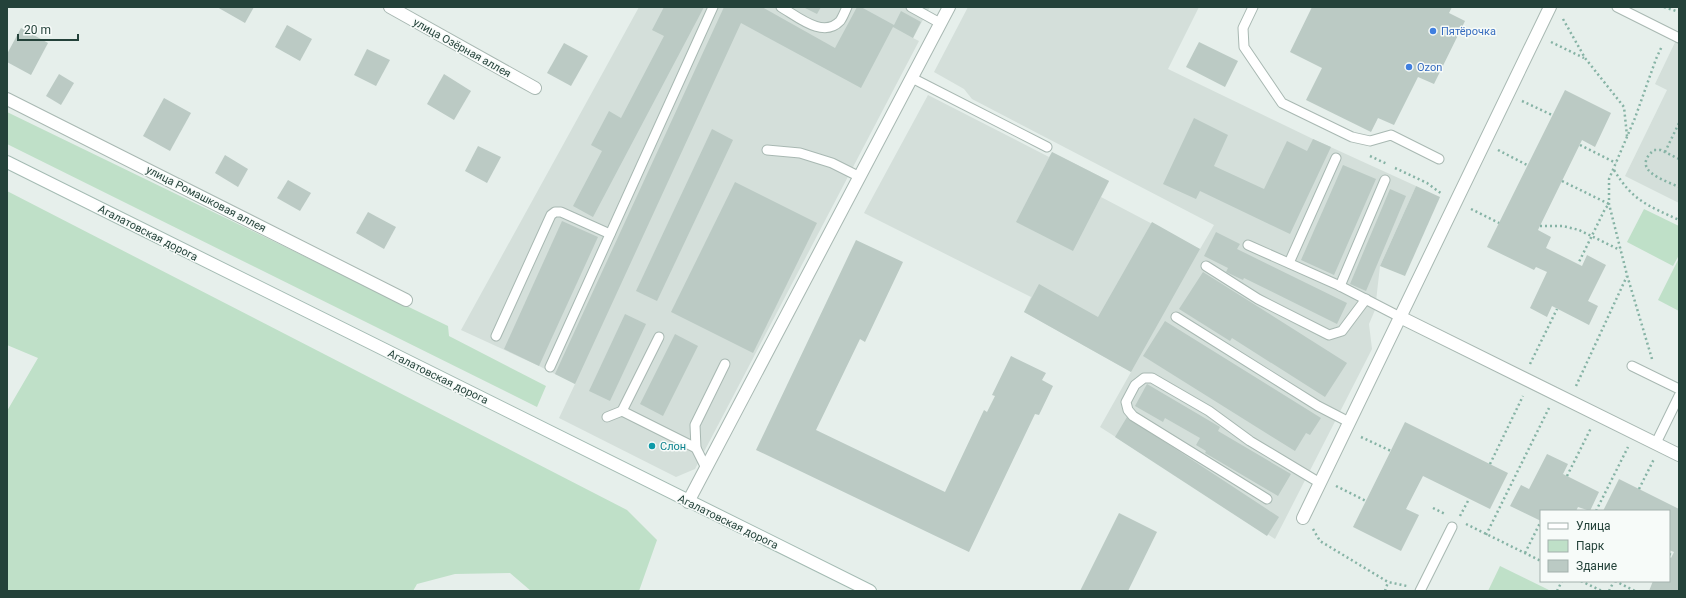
<svg xmlns="http://www.w3.org/2000/svg" width="1686" height="598" viewBox="0 0 1686 598" font-family="Roboto,sans-serif">
<rect width="100%" height="100%" fill="#e6efeb"/>
<g fill="#d4dfda">
<path d="M639,7H930L913,38L919,41L695,469L676,477L559,418L575,384L539,366L461,330Z"/>
<path d="M968,7H1199L1168,69L1313,139L1416,186L1380,266L1375,310L1369,324L1372,349L1275,539L1100,427L1131,372L1024,312L1031,297L864,213L928,95L1049,157L1052,152L1109,181L1101,197L1200,249L1214,225L972,99L964,89L934,72Z"/>
<path d="M1679,34V203L1625,176L1667,90L1655,84Z"/>
</g>
<g fill="#bfe0c8">
<path d="M7,112L448,326L449,336L546,386L537,407L7,144Z"/>
<path d="M7,191L627,510L657,540L639,591H531L510,573L455,574L417,584L413,591H7V411L38,358L7,345Z"/>
<path d="M1644,209L1679,226V255L1673,266L1627,242Z"/>
<path d="M1679,258V311L1658,300Z"/>
<path d="M1500,566L1551,591H1488Z"/>
</g>
<g fill="#bbcac4">
<path d="M217,7H254L245,23Z"/>
<path d="M664,7H704L593,217L573,206L602,151L591,145L609,111L621,118L664,36L652,30Z"/>
<path d="M724,7H762L835,48L857,7H861L894,25L901,11L921,22L913,38L893,27L861,88L741,23L575,384L555,374Z"/>
<path d="M803,7H821L817,14Z"/>
<path d="M1312,7H1452L1449,13L1465,21L1434,84L1418,77L1394,125L1378,118L1371,132L1306,100L1322,68L1290,52Z"/>
<path d="M287,25L312,39L300,61L275,47Z"/>
<path d="M21,28L48,43L31,75L7,62V54Z"/>
<path d="M1199,42L1238,61L1225,87L1186,67Z"/>
<path d="M564,43L588,56L571,86L547,73Z"/>
<path d="M367,49L390,60L376,86L354,75Z"/>
<path d="M59,74L74,83L61,105L46,96Z"/>
<path d="M444,74L471,91L454,120L427,104Z"/>
<path d="M1565,90L1611,113L1595,147L1582,140L1538,230L1551,237L1546,248L1582,266L1587,255L1606,265L1588,301L1598,306L1589,325L1552,306L1547,317L1530,308L1547,272L1536,267L1534,270L1487,247Z"/>
<path d="M164,98L191,113L170,151L143,136Z"/>
<path d="M1194,118L1228,135L1214,166L1264,189L1287,141L1307,151L1313,139L1331,147L1290,234L1200,191L1196,199L1163,184Z"/>
<path d="M712,129L733,140L657,301L636,291Z"/>
<path d="M478,146L501,157L487,183L465,171Z"/>
<path d="M1052,152L1109,181L1073,251L1016,222Z"/>
<path d="M225,155L248,169L238,187L215,173Z"/>
<path d="M1343,165L1376,179L1334,275L1301,260Z"/>
<path d="M288,180L311,193L300,211L277,198Z"/>
<path d="M735,182L817,223L753,353L671,312Z"/>
<path d="M1416,186L1440,197L1405,276L1380,266Z"/>
<path d="M1390,189L1406,196L1366,291L1350,284Z"/>
<path d="M368,212L396,227L384,249L356,233Z"/>
<path d="M562,221L598,237L539,366L504,349Z"/>
<path d="M1152,222L1200,249L1131,372L1024,312L1039,284L1098,317Z"/>
<path d="M1216,232L1240,244L1237,249L1347,303L1337,324L1244,278L1243,280L1226,272L1228,268L1204,256Z"/>
<path d="M856,240L903,262L865,342L860,339L816,430L945,492L984,410L987,412L995,396L992,395L1011,356L1046,373L1042,380L1053,386L1039,415L1035,414L969,552L756,450Z"/>
<path d="M1203,272L1347,363L1325,397L1232,338L1230,341L1179,309Z"/>
<path d="M625,314L646,324L610,401L589,391Z"/>
<path d="M1165,321L1321,418L1310,435L1306,433L1295,451L1143,356Z"/>
<path d="M675,334L698,346L663,416L640,404Z"/>
<path d="M1147,384L1220,427L1218,431L1291,474L1278,496L1205,453L1206,451L1196,445L1200,438L1165,418L1163,422L1135,406Z"/>
<path d="M1127,417L1279,517L1267,536L1115,437Z"/>
<path d="M1405,422L1508,473L1490,509L1423,476L1406,509L1419,515L1401,551L1353,527Z"/>
<path d="M1547,454L1568,464L1563,474L1599,492L1590,511L1578,507L1576,511H1541V521L1510,506L1521,485L1529,489Z"/>
<path d="M1619,479L1679,509V591H1649L1653,581H1669V557L1671,558L1674,552L1669,550V511H1603Z"/>
<path d="M1119,513L1157,532L1128,591H1080Z"/>
</g>
<g fill="none" stroke-linecap="round" stroke-linejoin="round">
<g stroke="#a8b8b2" stroke-width="11">
<g id="service">
<path d="M781,7C797,16 823,39 840,21C843,17 845,11 847,7"/>
<path d="M911,7L940,23"/>
<path d="M1253,7L1243,28L1244,47L1282,103L1352,137L1370,141L1391,135L1439,159"/>
<path d="M1617,7L1679,38"/>
<path d="M912,78L1047,147"/>
<path d="M767,150L800,153L832,163L860,177"/>
<path d="M1248,245L1340,286L1400,317"/>
<path d="M1289,263L1336,158"/>
<path d="M1206,266L1258,299L1329,335L1342,331L1366,299"/>
<path d="M1340,286L1385,180"/>
<path d="M1176,317L1318,406L1349,422"/>
<path d="M496,336L551,215L555,212H561L610,234"/>
<path d="M1632,366L1679,389"/>
<path d="M550,367L713,7"/>
<path d="M622,411L659,337"/>
<path d="M607,417L622,411L696,448"/>
<path d="M1656,443L1679,396"/>
<path d="M706,468L696,448L695,425L725,364"/>
<path d="M1267,499L1133,416L1128,410L1126,402L1135,385L1144,378H1152L1209,411L1250,441L1320,483"/>
<path d="M1420,591L1452,527"/>
</g>
</g>
<g stroke="#a8b8b2" stroke-width="14">
<g id="minor">
<path d="M390,7L535,88"/>
<path d="M7,99L406,300"/>
<path d="M1400,317L1679,455"/>
<path d="M688,502L949,7"/>
<path d="M1303,518L1550,7"/>
</g>
</g>
<g stroke="#a4bbb3" stroke-width="14">
<path id="secondary" d="M7,162L870,591"/>
</g>
<g stroke="#86b3a5" stroke-width="2.5" stroke-dasharray="2 3" stroke-linecap="butt">
<path d="M1664,7L1679,12"/>
<path d="M1563,19L1585,58L1624,107L1627,136"/>
<path d="M1551,42L1584,58"/>
<path d="M1522,101L1552,115"/>
<path d="M1580,145L1616,163"/>
<path d="M1498,150L1527,165"/>
<path d="M1665,152L1679,123"/>
<path d="M1370,156L1387,164"/>
<path d="M1679,159L1661,150H1654C1630,170 1664,180 1679,187"/>
<path d="M1395,168L1427,183L1442,194"/>
<path d="M1614,170C1633,201 1647,205 1679,220"/>
<path d="M1562,181L1609,204L1605,209L1578,264"/>
<path d="M1471,209L1499,223"/>
<path d="M1540,226H1563L1579,230L1620,250"/>
<path d="M1652,359L1627,275L1609,204V179L1635,118L1656,59L1662,46"/>
<path d="M1530,364L1557,309"/>
<path d="M1576,386L1627,276"/>
<path d="M1361,437L1391,451"/>
<path d="M1490,464L1523,396"/>
<path d="M1567,476L1591,428"/>
<path d="M1336,486L1366,501"/>
<path d="M1639,489L1654,459"/>
<path d="M1433,508L1445,514"/>
<path d="M1596,511L1628,447"/>
<path d="M1460,516L1469,499"/>
<path d="M1466,524L1541,561"/>
<path d="M1313,529L1320,541L1388,582L1407,586"/>
<path d="M1486,535L1549,408"/>
<path d="M1525,553L1541,521"/>
<path d="M1669,554L1672,555"/>
<path d="M1581,581L1602,591"/>
<path d="M1615,581L1635,591"/>
<path d="M1385,591L1388,582"/>
<path d="M1557,591L1562,581"/>
<path d="M1609,591L1614,581"/>
</g>
<use href="#service" stroke="#fff" stroke-width="9"/>
<use href="#minor" stroke="#fff" stroke-width="12"/>
<use href="#secondary" stroke="#fff" stroke-width="12"/>
</g>
<g fill="#3f7fe0" stroke="#f7fbf9" stroke-width="1.5">
<circle cx="1433" cy="31" r="4"/>
<circle cx="1409" cy="67" r="4"/>
</g>
<circle fill="#0f9aa8" stroke="#f7fbf9" stroke-width="1.5" cx="652" cy="446" r="4"/>
<g text-anchor="middle" dominant-baseline="central" stroke-width="3" stroke-linejoin="round" paint-order="stroke">
<g font-size="11" fill="#366cbe" stroke="#f7fbf9" text-anchor="start">
<text x="1441" y="31">Пятёрочка</text>
<text x="1417" y="67">Ozon</text>
</g>
<g font-size="11" fill="#24423a" stroke="#f7fbf9">
<text transform="translate(462 48) rotate(29)">улица Озёрная аллея</text>
<text transform="translate(206 199) rotate(27)">улица Ромашковая аллея</text>
<text transform="translate(148 233) rotate(27)">Агалатовская дорога</text>
<text transform="translate(438 377) rotate(26)">Агалатовская дорога</text>
<text transform="translate(728 522) rotate(26)">Агалатовская дорога</text>
</g>
<g font-size="11" fill="#0d838f" stroke="#f7fbf9" text-anchor="start">
<text x="660" y="446">Слон</text>
</g>
</g>
<rect width="1686" height="598" fill="none" stroke="#24423a" stroke-width="16"/>
<rect x="1540" y="510" width="130" height="72" fill="#f7fbf9" stroke="#a3b1ad"/>
<rect x="1548" y="523" width="20" height="6" fill="#ffffff" stroke="#a3b1ad"/>
<text x="1576" y="530" font-size="12" fill="#24423a">Улица</text>
<rect x="1548" y="540" width="20" height="12" fill="#bfe0c8" stroke="#a3b1ad"/>
<text x="1576" y="550" font-size="12" fill="#24423a">Парк</text>
<rect x="1548" y="560" width="20" height="12" fill="#bbcac4" stroke="#a3b1ad"/>
<text x="1576" y="570" font-size="12" fill="#24423a">Здание</text>
<path d="M18 34v6h60v-6" fill="none" stroke="#24423a" stroke-width="2"/>
<text x="24" y="34" font-size="12" fill="#24423a" stroke="#f7fbf9" stroke-width="3" paint-order="stroke">20 m</text>
</svg>
